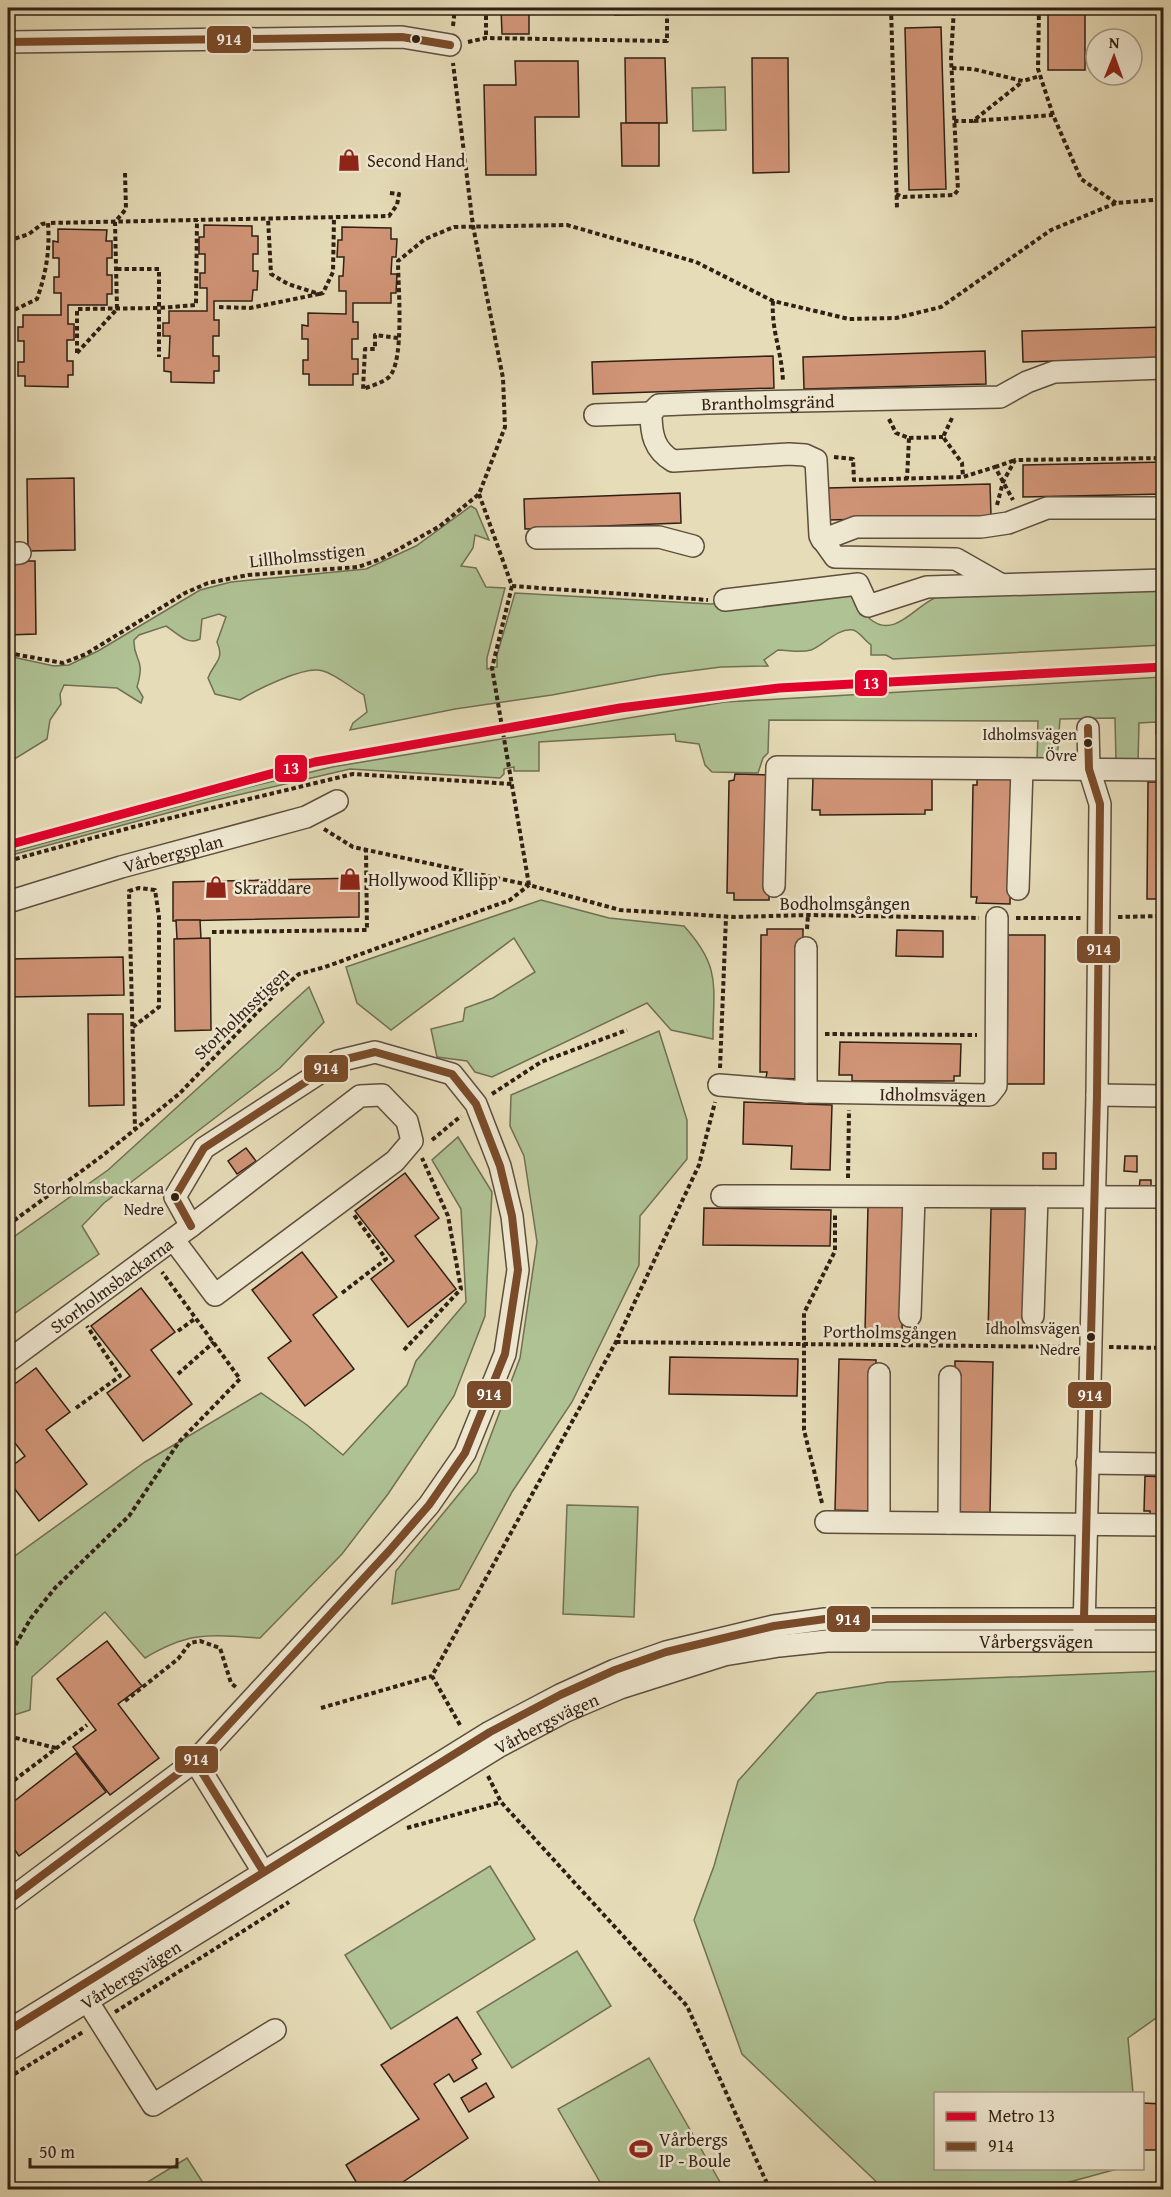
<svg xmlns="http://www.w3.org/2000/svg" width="1171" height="2197" viewBox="0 0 1171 2197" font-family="'Gentium Book Plus',serif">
<rect width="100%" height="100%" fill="#e6dcb8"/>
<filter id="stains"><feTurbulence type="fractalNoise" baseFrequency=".00333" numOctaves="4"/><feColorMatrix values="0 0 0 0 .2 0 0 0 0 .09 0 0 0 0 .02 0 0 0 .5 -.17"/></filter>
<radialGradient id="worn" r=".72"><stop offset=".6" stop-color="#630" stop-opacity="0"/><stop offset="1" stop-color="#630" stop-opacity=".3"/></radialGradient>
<g fill="#afc294" stroke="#707054" stroke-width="1.5">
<path d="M725,87L726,130L693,131L692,88Z"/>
<path d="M471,506L476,509L489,540L475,535L473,548L461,566L476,568L486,587L505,588L487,658V669L497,667V655L515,593L711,604L850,593C856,601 863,612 870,619C896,641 918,601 940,596L1163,590V645L893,659L886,655H871V645C865,641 859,631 853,630C837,628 824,645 811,650C800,653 789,650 778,650L764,660L768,666L721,667L659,675L552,695L455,709L350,730L353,723L367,712L364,695C351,688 337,675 323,671C305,665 256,690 240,700L215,694L208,678C214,662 225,660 217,642L226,617L219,614L202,619L200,639C188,646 177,633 166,626L139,635L134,640C133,661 146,657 137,687L143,697L141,703L117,688L64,685L60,694L61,704L50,720L47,739L8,763V656L54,666L69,665L98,651L200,590L231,582L366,569L416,546Z"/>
<path d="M1163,677V734H1156V722L1139,723L1138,762H1116L1115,718L1060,719L1057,762H1037L1038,721L769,720L768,753L763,758L758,773L712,772L705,765L699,744L676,741L675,734L539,742V771H514V767L504,769V774L500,778L350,769L212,801L8,856V853L245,788L332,767L725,702Z"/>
<path d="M541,900L609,918L684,926C722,968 713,986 713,1039L671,1030L647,1003L492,1077L475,1072L467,1061L437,1057L431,1029L463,1021L465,1008L493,998L535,972L514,938L391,1030L357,1003L346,967Z"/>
<path d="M309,987L324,1022L280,1068L104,1203L82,1226L99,1254L8,1318V1241L108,1170Z"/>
<path d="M659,1031L687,1120V1159L640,1216L639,1265L572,1402L512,1492L459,1589L392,1604L396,1571L477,1472L520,1358L537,1242L524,1156L510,1126L511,1095Z"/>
<path d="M458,1137L492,1192L485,1316L454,1396L388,1494L342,1554L260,1638C209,1635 190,1631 145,1658L105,1612L32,1677L30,1710L8,1717V1561L145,1462L261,1393L307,1425L343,1455L407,1385L416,1361L466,1302L461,1209L432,1160Z"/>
<path d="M567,1505L638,1507L634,1617L563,1614Z"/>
<path d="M1163,1671V2013L1128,2038L1133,2093L936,2094V2168L1117,2169L1044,2189H884L742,2054L694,1920L714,1866L738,1781L817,1693L888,1682Z"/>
<path d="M490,1866L535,1939L391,2029L345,1955Z"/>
<path d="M577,1951L611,2006L512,2068L477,2012Z"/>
<path d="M649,2058L724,2189H604L558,2109Z"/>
<path d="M187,2158L207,2189H136Z"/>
</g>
<g fill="#d19577" stroke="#311f14" stroke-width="1.5">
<path d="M501,8H549V10H529V34H502Z"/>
<path d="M615,8H658V14L615,15Z"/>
<rect x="1048" y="8" width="37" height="62"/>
<path d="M941,27L946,189L909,190L905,28Z"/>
<path d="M625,58H665L667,123H626Z"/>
<path d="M752,58H788L789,172L753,173Z"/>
<path d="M515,61H578L579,117H535L536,175H486L484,85H516Z"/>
<path d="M621,123H659V166H622Z"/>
<path d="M204,225L252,226V236H258V254H253V271H258L257,290H253L252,301H214V320H219V336H213V356H219V371H214V383L171,382V372L164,371V358H169L170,336H163V323H169V311H207V288H200V273H205V254H199V237H204Z"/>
<path d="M342,227L391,228V239H397L396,257H392L391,274H397L396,293H391V303H353V322H358V339H352V359H358V374H353V385H309V374H303V360H308V339H302V325L308,326V313L346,314V291H339V276H343L344,257H337L338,240H342Z"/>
<path d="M58,229L107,230L106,241H112V258H107V275H112V294H107V305H68V324H74V340H67V361H73V375H68V387L25,386V376H18V362H24V341H18V327H23V315H61V293H54V277H59V258H53V241L58,242Z"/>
<path d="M1164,327V358L1023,362L1022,331Z"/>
<path d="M985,351L986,384L804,389L803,357Z"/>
<path d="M773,356L774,388L593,394L592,362Z"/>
<path d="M1164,462V494L1023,497V465Z"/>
<path d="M74,478L75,550L28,551L27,479Z"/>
<path d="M990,484L991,516L828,520L827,488Z"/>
<path d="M680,493L681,523L525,529L524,499Z"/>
<path d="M8,561H35L36,634L8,635Z"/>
<path d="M735,774L769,775V900H734V893H727L729,781L734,780Z"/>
<path d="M813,777H932V810H925V814L820,815V810H812Z"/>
<path d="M977,779H1011L1010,904L976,903L977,897H971L973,785H977Z"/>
<path d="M1148,782H1164V899H1147Z"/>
<path d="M359,878V917L173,921V882Z"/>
<path d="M176,920H200L201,939H177Z"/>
<path d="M767,929H803L801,1079L766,1078L767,1072H760L761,935H767Z"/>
<path d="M897,930L943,931V957L896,956Z"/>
<path d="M1008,935H1045L1044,1084H1007Z"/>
<path d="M210,938L211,1030L175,1031L174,939Z"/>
<path d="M123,957L124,995L8,997V959Z"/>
<path d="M88,1014H123L124,1105L89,1106Z"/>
<path d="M840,1042L961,1044L960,1076H954V1081H852V1075H839Z"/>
<path d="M744,1102L832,1105L830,1170L791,1169L792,1146L743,1144Z"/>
<path d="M246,1148L256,1161L237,1174L228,1161Z"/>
<rect x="1043" y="1153" width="13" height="16"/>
<path d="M1125,1156H1137V1172L1124,1171Z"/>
<path d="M405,1173L439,1218L415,1236L456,1289L408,1327L371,1279L394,1261L355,1211Z"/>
<path d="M1140,1180H1151V1190H1139Z"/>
<path d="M868,1206L905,1207L902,1332L865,1331Z"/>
<path d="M704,1208L831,1210L830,1246L703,1245Z"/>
<path d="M991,1209H1028L1026,1335L988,1334Z"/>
<path d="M1162,1219L1164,1330H1160Z"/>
<path d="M302,1252L337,1297L313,1315L354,1369L305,1406L268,1358L291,1341L252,1290Z"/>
<path d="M141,1288L175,1332L151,1350L192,1404L143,1441L107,1393L130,1376L91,1326Z"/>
<path d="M670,1357L798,1359L797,1396L669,1394Z"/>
<path d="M839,1359L876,1360L873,1511L835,1510Z"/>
<path d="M955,1361L993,1362L990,1513L952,1512Z"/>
<path d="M36,1368L70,1412L46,1430L87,1484L39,1521L8,1480V1469L25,1456L8,1434V1389Z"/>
<path d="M1145,1476L1164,1477V1516L1150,1515V1511H1144Z"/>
<path d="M107,1641L142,1686L118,1704L159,1758L110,1795L73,1747L96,1730L57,1679Z"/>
<path d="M76,1753L106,1792L19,1856L8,1840V1806Z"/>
<path d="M457,2017L481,2054L472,2060L477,2068L454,2082L449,2074L434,2084L468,2138L391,2190H361L346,2165L419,2119L381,2065Z"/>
<path d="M486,2083L494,2097L469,2112L461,2098Z"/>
<path d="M1142,2103L1164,2104V2150H1142Z"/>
</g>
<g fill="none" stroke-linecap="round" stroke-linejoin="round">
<g stroke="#5e4e3d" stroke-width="24">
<g id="minor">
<path d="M8,42L402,37L450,45"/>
<path d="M595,415L651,413"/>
<path d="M537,538L659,537L693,546"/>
<path d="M822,540L856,527H981L1008,523L1047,508H1164"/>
<path d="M8,554L20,553"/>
<path id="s1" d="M1000,584L956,559L835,557L820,536L816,460L805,455L789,454L673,461C654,450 651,434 651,413L659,405L707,403L1000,397L1027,382L1054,372L1164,368"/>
<path d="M725,600L858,584L868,606L927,587L1164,580"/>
<path d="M774,886L777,767L1164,770"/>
<path d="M1018,889L1022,769"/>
<path id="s2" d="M8,902L121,867L306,817L337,801"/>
<path d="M806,948V1092"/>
<path id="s3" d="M719,1085L806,1092L989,1095L996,1086L997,918"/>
<path d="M1097,1095L1164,1096"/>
<path d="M722,1196L1164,1197"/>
<path d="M910,1316L914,1197"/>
<path d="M1033,1316L1037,1197"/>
<path id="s4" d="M8,1361C69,1316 130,1271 191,1226L360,1096L382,1095L407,1121L412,1141L395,1161L215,1295L173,1239"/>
<path d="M1087,1463L1164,1464"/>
<path d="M826,1522L1164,1525"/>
<path d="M879,1522V1374"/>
<path d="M949,1523L950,1377"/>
<path d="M1084,1631L1097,1095L1100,804L1089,769L1088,728"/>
<path d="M195,1761L270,1883"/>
<path d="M8,1901L195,1761L389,1551L429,1505L465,1453L505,1354L518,1270L512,1216L500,1166L476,1104L452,1074L375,1052L338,1061L204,1148L175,1197L191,1226"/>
<path d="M81,1991L153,2105L275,2030"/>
<path d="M8,2031L490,1732L560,1695L615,1670L666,1652L774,1626L825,1619H1164"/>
<path id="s5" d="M8,2050L498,1747L566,1711L620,1688L724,1655L779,1646L827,1641H1164"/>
</g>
</g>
<g stroke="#311f14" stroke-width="4" stroke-dasharray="4.5 3" stroke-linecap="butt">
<path d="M486,8V38"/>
<path d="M891,8L897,208"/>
<path d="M1039,8L1038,69L1053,115L1081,179L1116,203"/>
<path d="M453,26L455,8"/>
<path d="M468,42L486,38L667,41V8"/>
<path d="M952,68L973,69L1023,81L1040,76"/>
<path d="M954,121H973L1022,82"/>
<path d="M974,121L1053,115"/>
<path d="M896,194L903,197L954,195L958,190L951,58L954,8"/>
<path d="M8,241L29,234L42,224L48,223"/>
<path d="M8,254L11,263L8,273"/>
<path d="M117,269H159V308L196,305L197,220"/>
<path d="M319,294L323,293L333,272L334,218"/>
<path d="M773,301C771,331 782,351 783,382"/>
<path d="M219,307L250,308L319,294L288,284L271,274L268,218"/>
<path d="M8,313L37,299C46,273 50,251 48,223L389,216L397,205L399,194L389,193"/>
<path d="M398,338L375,335V349H365L363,389C370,386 383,383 389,377C405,361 398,285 398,261L425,239L454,227L567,225L696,262L773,301L849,319L896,318L941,307L1051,230L1116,203L1164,199"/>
<path d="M77,353L117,309L115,222L126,209L125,173"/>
<path d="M77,353V309L159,308V357"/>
<path d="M952,418L943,437L962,463L963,477"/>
<path d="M889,419L896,433L909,438L907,479"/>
<path d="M909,438L943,437"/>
<path d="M834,457L853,459L854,480L963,477L995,467L1013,500"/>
<path d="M995,467L1015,460"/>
<path d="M479,494L512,586L708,600"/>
<path d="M997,505L1003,482L1015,460L1164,458"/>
<path d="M512,586L492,668L529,885"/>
<path d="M8,653L63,663L86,654L185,593L208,583L248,575L358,567L381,559L440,526L479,494L505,427L503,378L473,226L453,63"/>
<path d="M324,829L353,847L529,885L620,910L734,917L808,915L979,918"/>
<path d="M8,861L133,827L353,774L512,784"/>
<path d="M1118,917L1164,916"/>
<path d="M1016,918H1081"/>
<path d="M807,929L808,915"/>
<path d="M212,932L367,930L366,850"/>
<path d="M133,1027L159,1007V917L155,890L139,888L129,891L135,1129"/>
<path d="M825,1034L977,1035"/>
<path d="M720,1068L726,917"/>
<path d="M492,1094L541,1062L627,1030"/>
<path d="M432,1140L461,1116"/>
<path d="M848,1178L849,1110"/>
<path d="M8,1225L102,1156L179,1094L271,998L299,974L325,967L510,900L529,885"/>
<path d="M342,1293L386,1259L354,1215"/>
<path d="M178,1331L196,1318"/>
<path d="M616,1342L1071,1347"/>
<path d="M1109,1347L1164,1348"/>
<path d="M404,1350L461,1289L448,1216L422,1158"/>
<path d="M178,1374L214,1342"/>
<path d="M76,1408L120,1376L87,1326"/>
<path d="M822,1503L804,1430V1313L835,1251V1214"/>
<path d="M8,1658L31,1618L55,1588L129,1516L179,1442L240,1379L162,1272"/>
<path d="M125,1701L178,1659L190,1643L200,1641L220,1648L231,1683L238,1689"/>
<path d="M321,1708L432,1676"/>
<path d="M460,1725L432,1676L616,1342L699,1165L715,1102"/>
<path d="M8,1736L56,1748"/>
<path d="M488,1776L501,1802L687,2006L770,2190"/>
<path d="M8,1785L87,1725"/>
<path d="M407,1828L501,1802"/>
<path d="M115,2012L289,1902"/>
<path d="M8,2078L83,2032"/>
</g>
<use href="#minor" stroke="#efe8d1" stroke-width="21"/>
<g stroke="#efe8d1" stroke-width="12">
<g id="bus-1">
<path d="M8,42L402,37L450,45"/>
<path d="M1084,1618L1097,1095L1100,804L1089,769L1088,728"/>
<path d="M195,1761L263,1871"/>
<path d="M8,1901L195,1761L389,1551L429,1505L465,1453L505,1354L518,1270L512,1216L500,1166L476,1104L452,1074L375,1052L338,1061L204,1148L175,1197L191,1226"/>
<path d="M8,2031L490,1732L560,1695L615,1670L666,1652L774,1626L825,1619H1164"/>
</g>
</g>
<use href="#bus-1" stroke="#7a4b2a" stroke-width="8"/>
<g stroke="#efe8d1" stroke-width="14">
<path id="metro-1" d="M8,845L315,762L620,708L779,688L1164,667"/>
</g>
<use href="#metro-1" stroke="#e4002b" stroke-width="9"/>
</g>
<defs>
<g id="shop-bare" transform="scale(1.8)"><path d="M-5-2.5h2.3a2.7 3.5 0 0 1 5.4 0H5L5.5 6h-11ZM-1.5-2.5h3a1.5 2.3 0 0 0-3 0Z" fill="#8f2418" stroke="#efe8d1" stroke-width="2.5" paint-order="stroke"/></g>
<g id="stadium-bare" transform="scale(1.8)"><path d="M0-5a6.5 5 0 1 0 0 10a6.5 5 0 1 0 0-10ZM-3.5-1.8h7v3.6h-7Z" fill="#8f2418" stroke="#efe8d1" stroke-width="2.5" paint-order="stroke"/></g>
</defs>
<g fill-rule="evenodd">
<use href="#shop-bare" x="349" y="160"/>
<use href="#shop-bare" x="350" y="879"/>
<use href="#shop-bare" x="216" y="887"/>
<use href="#stadium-bare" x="641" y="2149"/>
</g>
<g fill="#311f14" stroke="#efe8d1" stroke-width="2">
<circle cx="416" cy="39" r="5"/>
<circle cx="1088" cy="743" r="5"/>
<circle cx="175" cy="1197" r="5"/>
<circle cx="1091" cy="1337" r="5"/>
</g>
<g text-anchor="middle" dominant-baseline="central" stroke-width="5" stroke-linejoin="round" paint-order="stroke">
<g font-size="16" fill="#311f14" stroke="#efe8d1" text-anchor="end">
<text x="1077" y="734">Idholmsvägen<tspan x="1077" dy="21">Övre</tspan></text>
<text x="164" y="1188">Storholmsbackarna<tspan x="164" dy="21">Nedre</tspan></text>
<text x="1080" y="1328">Idholmsvägen<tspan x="1080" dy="21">Nedre</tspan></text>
</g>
<g font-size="18" fill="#311f14" stroke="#efe8d1" text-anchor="start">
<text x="367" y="160">Second Hand</text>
<text x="368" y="879">Hollywood Kllipp</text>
<text x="234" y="887">Skräddare</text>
<text x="659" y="2139">Vårbergs<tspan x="659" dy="21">IP - Boule</tspan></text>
</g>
<g font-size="18" fill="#311f14" stroke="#efe8d1">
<text stroke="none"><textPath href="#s1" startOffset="594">Brantholmsgränd</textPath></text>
<text transform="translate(307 555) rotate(-6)">Lillholmsstigen</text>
<text stroke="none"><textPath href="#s2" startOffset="172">Vårbergsplan</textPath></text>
<text x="845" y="903">Bodholmsgången</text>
<text transform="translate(241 1013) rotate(-44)">Storholmsstigen</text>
<text stroke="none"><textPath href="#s3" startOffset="214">Idholmsvägen</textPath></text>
<text stroke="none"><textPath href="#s4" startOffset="128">Storholmsbackarna</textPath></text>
<text transform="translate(890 1332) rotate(1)">Portholmsgången</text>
<text stroke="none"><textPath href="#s5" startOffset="1134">Vårbergsvägen</textPath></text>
<text stroke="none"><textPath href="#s5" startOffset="630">Vårbergsvägen</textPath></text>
<text stroke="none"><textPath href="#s5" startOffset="144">Vårbergsvägen</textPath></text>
</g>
</g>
<g stroke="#efe8d1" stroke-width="2">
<rect x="206" y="25" width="46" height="29" rx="6" fill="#7a4b2a"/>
<rect x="854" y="669" width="34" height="28" rx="6" fill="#e4002b"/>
<rect x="274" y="754" width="34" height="29" rx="6" fill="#e4002b"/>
<rect x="1076" y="935" width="45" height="29" rx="6" fill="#7a4b2a"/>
<rect x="303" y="1054" width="46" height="29" rx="6" fill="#7a4b2a"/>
<rect x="466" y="1380" width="46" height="29" rx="6" fill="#7a4b2a"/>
<rect x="1067" y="1381" width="45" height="28" rx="6" fill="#7a4b2a"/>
<rect x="826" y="1605" width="45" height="28" rx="6" fill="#7a4b2a"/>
<rect x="174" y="1745" width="45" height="29" rx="6" fill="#7a4b2a"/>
</g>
<g font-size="16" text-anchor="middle" font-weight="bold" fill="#fff">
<text x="229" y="45">914</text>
<text x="871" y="689">13</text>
<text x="291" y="774">13</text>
<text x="1099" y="955">914</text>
<text x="326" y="1074">914</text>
<text x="489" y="1400">914</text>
<text x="1090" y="1401">914</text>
<text x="848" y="1625">914</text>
<text x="196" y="1765">914</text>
</g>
<rect width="1171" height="2197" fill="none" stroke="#e6dcb8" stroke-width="30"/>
<rect x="9" y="9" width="1153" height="2179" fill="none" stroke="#311f14" stroke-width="3"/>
<rect x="15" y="15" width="1141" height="2167" fill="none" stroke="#311f14" stroke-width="1.5"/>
<rect x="934" y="2092" width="210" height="78" fill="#efe8d1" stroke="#a39885" stroke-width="1.5"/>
<rect x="946" y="2112" width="30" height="9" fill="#e4002b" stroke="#a39885" stroke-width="1.5"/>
<text x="988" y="2122" font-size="18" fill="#311f14">Metro 13</text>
<rect x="946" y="2142" width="30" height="9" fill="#7a4b2a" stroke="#a39885" stroke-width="1.5"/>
<text x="988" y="2152" font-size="18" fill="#311f14">914</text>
<g transform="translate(1114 57) rotate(1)"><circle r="28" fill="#efe8d1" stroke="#a39885" stroke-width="1.5"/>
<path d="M0-4.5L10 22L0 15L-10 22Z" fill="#8f2418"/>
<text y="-9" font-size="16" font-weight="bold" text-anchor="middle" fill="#311f14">N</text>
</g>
<path d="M30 2158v9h147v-9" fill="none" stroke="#311f14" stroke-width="3"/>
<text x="39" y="2158" font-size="18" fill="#311f14" stroke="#efe8d1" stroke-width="4.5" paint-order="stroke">50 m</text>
<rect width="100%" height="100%" filter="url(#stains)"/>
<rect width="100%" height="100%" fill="url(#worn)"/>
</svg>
